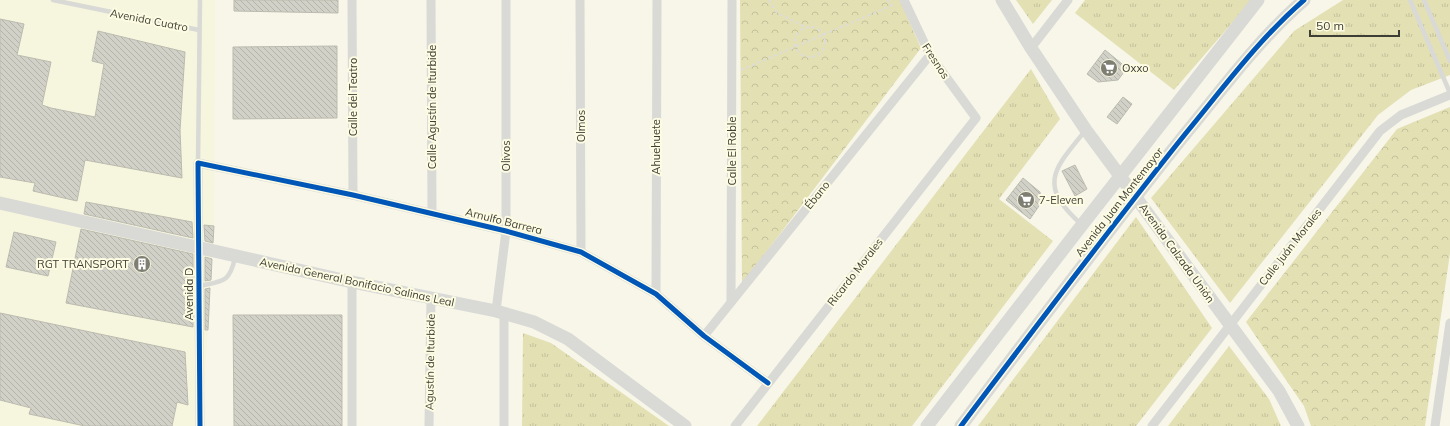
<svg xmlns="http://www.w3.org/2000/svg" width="1450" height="426" viewBox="0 0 1450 426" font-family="Mulish,sans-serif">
<defs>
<pattern id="grass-tufts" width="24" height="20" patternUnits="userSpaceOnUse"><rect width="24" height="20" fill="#e3e0b3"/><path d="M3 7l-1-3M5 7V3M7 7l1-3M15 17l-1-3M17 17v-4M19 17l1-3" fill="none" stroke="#c4c19b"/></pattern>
<pattern id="park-crowns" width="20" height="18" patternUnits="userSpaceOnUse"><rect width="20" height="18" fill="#e3e0b3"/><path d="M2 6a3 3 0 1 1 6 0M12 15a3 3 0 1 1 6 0" fill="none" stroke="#c4c19b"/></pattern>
<pattern id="building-back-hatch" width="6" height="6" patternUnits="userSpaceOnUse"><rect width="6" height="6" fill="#d2d1c7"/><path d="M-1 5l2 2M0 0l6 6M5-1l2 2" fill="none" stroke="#b5b4ac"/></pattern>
</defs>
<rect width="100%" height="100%" fill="#f7f6e9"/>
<path fill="#f6f5dd" d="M0,0H215L214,226L202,426H0Z"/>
<g fill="url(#grass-tufts)">
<path d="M1016,0H1052L1033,24Z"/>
<path d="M1085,0H1252L1174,90L1075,13Z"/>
<path d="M1343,0H1450V75L1411,90L1378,115L1230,303L1151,198L1294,31Z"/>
<path d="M1031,69L1060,119L999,199L1053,241L912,426H757Z"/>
<path d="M1136,217L1212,328L1136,426H978Z"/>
<path d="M523,333L551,343L669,426H522Z"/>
<path d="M1229,346L1269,399L1281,426H1168Z"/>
</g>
<g fill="url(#park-crowns)">
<path d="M740,0H900L921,48L742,284Z"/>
<path d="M1450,107V253L1425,426H1311L1304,406L1246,322L1397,129Z"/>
</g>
<g fill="url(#building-back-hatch)" stroke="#bcbbb0">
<path d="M234,0H338V13L234,11Z"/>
<path d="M0,19L24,24L17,55L51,62L42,105L51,108L95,117L104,64L92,61L98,31L185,52L180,130L182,178L85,160L77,201L33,191L35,183L0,177Z"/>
<path d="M337,46V118L233,119V47Z"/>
<path d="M1105,50L1127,68L1118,80L1098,82L1087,74Z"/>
<path d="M1123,97L1132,104L1117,124L1107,117Z"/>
<path d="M1075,165L1087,189L1075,196L1062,171Z"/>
<path d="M1023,178L1040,192L1041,203L1030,219L1006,200Z"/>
<path d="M86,202L192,222L193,238L84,214Z"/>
<path d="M204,225L214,226L213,243L205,241Z"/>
<path d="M81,229L193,254V327L66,303Z"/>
<path d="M14,232L56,242L48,276L6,267Z"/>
<path d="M205,257L212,259L211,280L205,281Z"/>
<path d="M210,288L208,330H205V289Z"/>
<path d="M0,313L185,352L188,405L177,402L172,426H85L29,414L31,408L0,400Z"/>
<path d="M233,315H342V426H234Z"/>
</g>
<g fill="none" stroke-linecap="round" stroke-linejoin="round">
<g stroke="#dddcd8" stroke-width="2" stroke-dasharray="3 3" stroke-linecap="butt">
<path d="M769,0L777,13L807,28"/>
<path d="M887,0L892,5"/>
<circle cx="810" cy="42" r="15"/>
<path d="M741,70L895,4"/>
</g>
<g stroke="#d9d9d6" stroke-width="4.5">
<path d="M53,0L199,30"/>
<path d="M1410,0L1450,93"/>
<path d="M1424,0L1450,61"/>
<path d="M198,163L200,0"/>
<path d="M1081,224C1037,185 1054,169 1085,131"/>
<path d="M199,286C222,281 229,284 235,258"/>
</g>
<g stroke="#d9d9d6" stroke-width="9">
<path d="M352,0L353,195"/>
<path d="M431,0L432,213"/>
<path d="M580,0L581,252"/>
<path d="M1031,48L1068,0"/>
<path d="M352,282V426"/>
<path d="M656,294L657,0"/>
<path d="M731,302L732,0"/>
<path d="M496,311L506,231V0"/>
<path d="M704,336L930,55"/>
<path d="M200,426L198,163L353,195L506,231L581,252L656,294L704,336L768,383"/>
<path d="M429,426L431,298"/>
<path d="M504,426V315"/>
<path d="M735,426L976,118L930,55L904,0"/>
<path d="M1152,426L1380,131L1401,115L1450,95"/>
<path d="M1435,426L1450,323"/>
</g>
<g stroke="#d9d9d6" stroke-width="13">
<path d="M1002,0L1031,48L1086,130L1279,391L1298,426"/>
<path d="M0,203L352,282L496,311L534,322L568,339L685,426"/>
<path d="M927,426L1082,225L1258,0"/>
<path d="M961,426C1035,328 1109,229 1186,133C1224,87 1259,39 1304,0"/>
</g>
<g stroke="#fdfce3" stroke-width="8">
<g id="cycleway">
<path d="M200,426L198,163L353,195L506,231L581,252L656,294L704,336L768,383"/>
<path d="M961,426C1035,328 1109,229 1186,133C1224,87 1259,39 1304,0"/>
</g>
</g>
<use href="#cycleway" stroke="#0057b8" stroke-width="5"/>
</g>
<defs>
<g id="supermarket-disc" transform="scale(0.9)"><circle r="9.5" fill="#7f7e73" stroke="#fdfce3"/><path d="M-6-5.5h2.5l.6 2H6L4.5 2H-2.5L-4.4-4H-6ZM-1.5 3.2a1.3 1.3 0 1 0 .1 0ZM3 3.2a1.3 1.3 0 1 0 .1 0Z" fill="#fff"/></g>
<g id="building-disc" transform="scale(0.9)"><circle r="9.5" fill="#7f7e73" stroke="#fdfce3"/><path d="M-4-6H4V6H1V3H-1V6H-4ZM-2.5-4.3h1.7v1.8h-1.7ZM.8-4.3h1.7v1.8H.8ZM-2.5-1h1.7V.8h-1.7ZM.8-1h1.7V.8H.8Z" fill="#fff"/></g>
</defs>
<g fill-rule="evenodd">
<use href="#supermarket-disc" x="1109" y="68"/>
<use href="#supermarket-disc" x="1026" y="200"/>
<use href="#building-disc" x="142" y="264"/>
</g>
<g text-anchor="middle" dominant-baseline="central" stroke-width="4" stroke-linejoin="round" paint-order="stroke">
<g font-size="11" fill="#3e3e34" stroke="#fdfce3">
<text transform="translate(149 20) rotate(11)">Avenida Cuatro</text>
<text transform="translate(936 61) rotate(57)">Fresnos</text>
<text transform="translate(353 97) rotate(-90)">Calle del Teatro</text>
<text transform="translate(432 107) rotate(-90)">Calle Agustín de Iturbide</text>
<text transform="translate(581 126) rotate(-90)">Olmos</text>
<text transform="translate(656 147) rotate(-90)">Ahuehuete</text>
<text transform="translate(732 151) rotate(-90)">Calle El Roble</text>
<text transform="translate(506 156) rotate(-90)">Olivos</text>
<text transform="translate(817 195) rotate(-51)">Ébano</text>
<text transform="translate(1119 202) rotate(-52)">Avenida Juan Montemayor</text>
<text transform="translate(504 221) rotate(14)">Arnulfo Barrera</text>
<text transform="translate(1290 247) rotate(-52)">Calle Juán Morales</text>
<text transform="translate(1177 253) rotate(54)">Avenida Calzada Unión</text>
<text transform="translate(855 272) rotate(-52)">Ricardo Morales</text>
<text transform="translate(357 282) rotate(12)">Avenida General Bonifacio Salinas Leal</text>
<text transform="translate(189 294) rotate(-90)">Avenida D</text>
<text transform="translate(430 362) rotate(-89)">Agustín de Iturbide</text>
</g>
<g font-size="11" fill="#3e3e34" stroke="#fdfce3" text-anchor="start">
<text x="1122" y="68">Oxxo</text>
<text x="1039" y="200">7-Eleven</text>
<text x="129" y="264" text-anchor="end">RGT TRANSPORT</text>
</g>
</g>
<path d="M1310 30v6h89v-6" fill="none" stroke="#3e3e34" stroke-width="2"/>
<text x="1316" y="30" font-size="12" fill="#3e3e34" stroke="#fdfce3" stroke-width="3" paint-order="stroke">50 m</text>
</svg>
